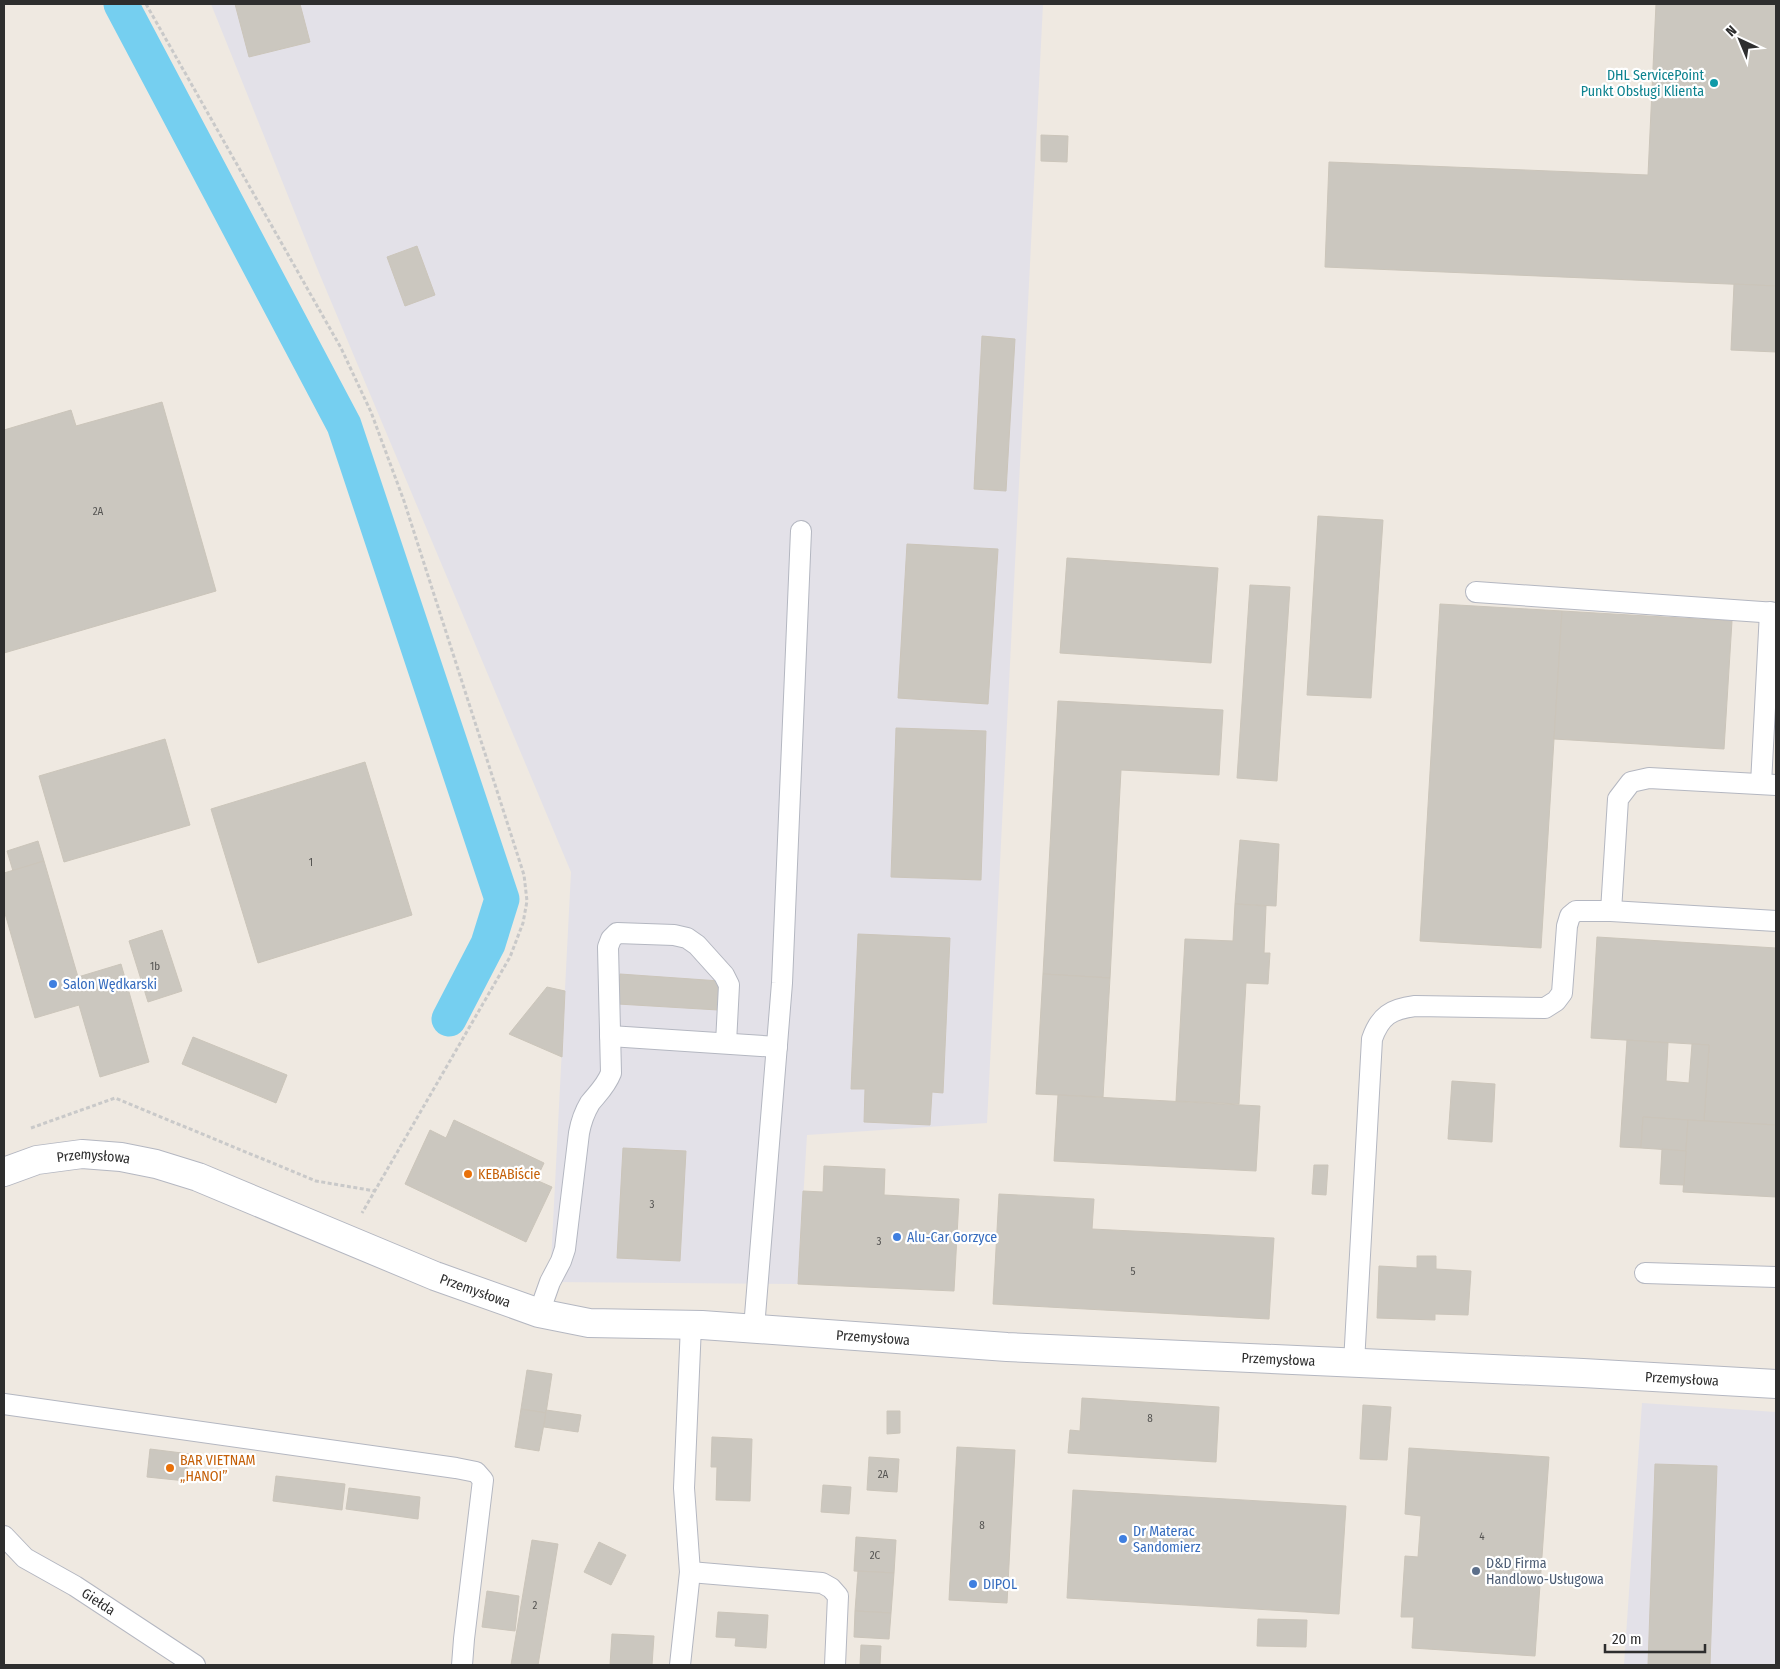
<svg xmlns="http://www.w3.org/2000/svg" width="1780" height="1669" viewBox="0 0 1780 1669" font-family="'Fira Sans Condensed',sans-serif">
<rect width="100%" height="100%" fill="#efe9e1"/>
<g fill="#e3e1e8">
<path d="M211,4H1043L987,1123L807,1135L798,1284L550,1282L571,872L317,268Z"/>
<path d="M1642,1403L1776,1412V1665H1624Z"/>
</g>
<g fill="none" stroke-linecap="round" stroke-linejoin="round">
<path stroke="#75cff0" stroke-width="35" d="M121,4L344,425L502,899L488,944L449,1019"/>
</g>
<g fill="#cbc7bf" stroke="#cbc5ba">
<path d="M235,4H300L310,42L249,57Z"/>
<path d="M1656,4H1776V286L1325,267L1329,162L1648,175Z"/>
<path d="M1041,135L1068,136L1067,162L1041,161Z"/>
<path d="M417,246L435,295L405,306L387,257Z"/>
<path d="M1734,284L1776,286V352L1731,350Z"/>
<path d="M982,336L1015,339L1006,491L974,489Z"/>
<path d="M162,402L216,591L4,653V430L71,410L76,426Z"/>
<path d="M1318,516L1383,520L1371,698L1307,695Z"/>
<path d="M907,544L998,549L988,704L898,698Z"/>
<path d="M1067,558L1218,568L1211,663L1060,653Z"/>
<path d="M1250,585L1290,587L1277,781L1237,778Z"/>
<path d="M1440,604L1562,611L1541,948L1420,941Z"/>
<path d="M1562,611L1732,621L1724,749L1554,739Z"/>
<path d="M1058,701L1223,710L1219,775L1121,770L1110,978L1043,974Z"/>
<path d="M896,728L986,731L981,880L891,877Z"/>
<path d="M165,739L190,825L64,862L39,776Z"/>
<path d="M365,762L412,915L258,963L211,809Z"/>
<path d="M1240,840L1279,844L1276,906L1235,904Z"/>
<path d="M38,841L44,861L13,871L7,851Z"/>
<path d="M44,861L78,977L121,964L149,1062L100,1077L79,1005L35,1018L4,910V873Z"/>
<path d="M1235,904L1266,906L1264,953H1270L1268,984L1246,983L1239,1104L1176,1101L1185,939L1233,941Z"/>
<path d="M162,930L182,991L148,1002L129,941Z"/>
<path d="M858,934L950,938L943,1093L932,1092L930,1125L864,1122L865,1089H851Z"/>
<path d="M1597,937L1776,948V1125L1704,1121L1709,1045L1591,1038Z"/>
<path d="M620,974L720,981L718,1010L618,1004Z"/>
<path d="M1043,974L1110,978L1103,1097L1036,1094Z"/>
<path d="M547,987L565,991L562,1057L509,1034Z"/>
<path d="M193,1037L287,1075L276,1103L182,1064Z"/>
<path d="M1627,1040L1668,1043L1666,1081L1689,1083L1692,1044L1709,1045L1704,1121L1643,1117L1641,1148L1620,1147Z"/>
<path d="M1452,1081L1495,1084L1492,1142L1448,1139Z"/>
<path d="M1058,1095L1260,1106L1256,1171L1054,1161Z"/>
<path d="M1643,1117L1688,1120L1686,1151L1641,1148Z"/>
<path d="M454,1120L544,1163L536,1180L552,1187L526,1242L405,1184L430,1130L446,1138Z"/>
<path d="M1688,1120L1776,1125V1197L1683,1192Z"/>
<path d="M623,1148L686,1151L680,1261L617,1258Z"/>
<path d="M1662,1149L1686,1151L1684,1185L1660,1184Z"/>
<path d="M1314,1165H1328L1326,1195L1312,1194Z"/>
<path d="M824,1166L885,1169L884,1195L959,1199L954,1291L798,1284L803,1191L823,1192Z"/>
<path d="M999,1194L1094,1199L1092,1229L1274,1238L1269,1319L993,1304Z"/>
<path d="M1417,1256H1436V1269L1471,1271L1468,1315L1435,1314V1320L1377,1318L1379,1266L1417,1268Z"/>
<path d="M527,1370L552,1374L546,1413L521,1409Z"/>
<path d="M1082,1398L1219,1407L1216,1462L1068,1453L1070,1430L1080,1431Z"/>
<path d="M1363,1405L1391,1407L1387,1460L1360,1459Z"/>
<path d="M521,1409L546,1413L539,1451L515,1447Z"/>
<path d="M546,1410L581,1415L578,1432L544,1427Z"/>
<path d="M887,1411H900V1433L887,1434Z"/>
<path d="M712,1437L752,1439L750,1501L716,1500L717,1467H711Z"/>
<path d="M957,1447L1015,1450L1007,1603L949,1600Z"/>
<path d="M1409,1448L1549,1457L1535,1656L1412,1648L1414,1617H1401L1405,1556L1418,1557L1421,1516L1405,1514Z"/>
<path d="M150,1449L190,1454L186,1481L147,1477Z"/>
<path d="M869,1457L899,1459L897,1492L867,1490Z"/>
<path d="M1655,1464L1717,1466L1710,1665H1648Z"/>
<path d="M276,1476L345,1484L342,1510L273,1501Z"/>
<path d="M823,1485L851,1487L849,1514L821,1512Z"/>
<path d="M349,1488L420,1497L418,1519L346,1509Z"/>
<path d="M1073,1490L1346,1506L1339,1614L1067,1598Z"/>
<path d="M856,1537L896,1540L894,1573L854,1571Z"/>
<path d="M532,1540L558,1544L538,1665H511Z"/>
<path d="M599,1542L626,1555L611,1585L584,1572Z"/>
<path d="M858,1571L894,1573L891,1613L855,1611Z"/>
<path d="M487,1591L519,1596L515,1631L482,1627Z"/>
<path d="M855,1611L891,1613L889,1639L854,1637Z"/>
<path d="M718,1612L768,1615L766,1648L735,1646L736,1638L716,1637Z"/>
<path d="M1258,1619L1307,1620L1306,1647L1257,1646Z"/>
<path d="M612,1634L654,1636L652,1665H610Z"/>
<path d="M861,1645L881,1646L880,1665H860Z"/>
</g>
<g fill="none" stroke-linecap="round" stroke-linejoin="round">
<g stroke="#b4b7c1" stroke-width="22">
<g id="lane">
<path d="M1476,592L1776,613"/>
<path d="M1761,784L1770,612"/>
<path d="M1611,911L1618,799L1631,782L1649,778L1776,785"/>
<path d="M610,1036L777,1047"/>
<path d="M1645,1273L1776,1277"/>
<path d="M539,1313L550,1282L561,1261L565,1249L579,1133C581,1122 584,1113 590,1103C598,1093 606,1086 611,1073L608,947L611,939L617,933L674,935L687,938L697,945L724,975L729,985L726,1043"/>
<path d="M754,1328L782,983L801,531"/>
<path d="M1354,1363L1372,1039C1380,1016 1391,1009 1415,1006L1545,1008L1556,1001L1562,993L1567,926L1570,916L1576,911H1611L1776,921"/>
<path d="M4,1404L456,1468L476,1472L483,1480L464,1639L462,1665"/>
<path id="s1" d="M4,1536L25,1558L75,1586L195,1665"/>
<path d="M690,1572L822,1583L831,1588L838,1596L835,1665"/>
<path d="M680,1665L690,1572L684,1488L691,1325"/>
</g>
</g>
<g stroke="#b4b7c1" stroke-width="30">
<g id="street">
<path id="s2" d="M4,1172L37,1160L82,1154L121,1157L156,1164L198,1177L435,1276L539,1313L589,1323L702,1325L1007,1347L1583,1373L1776,1384"/>
</g>
</g>
<g stroke="#c9c9c9" stroke-width="3" stroke-dasharray="4 2.5" stroke-linecap="butt">
<path d="M146,4L341,348L371,412L404,501L524,875L527,901L523,923L510,957L362,1213"/>
<path d="M31,1128L115,1098L316,1181L375,1191"/>
</g>
<use href="#lane" stroke="#fff" stroke-width="20"/>
<use href="#street" stroke="#fff" stroke-width="28"/>
</g>
<circle fill="#0f9aa8" stroke="#fff" stroke-width="2" cx="1714" cy="83" r="5"/>
<g fill="#3f7fe0" stroke="#fff" stroke-width="2">
<circle cx="53" cy="984" r="5"/>
<circle cx="897" cy="1237" r="5"/>
<circle cx="1123" cy="1539" r="5"/>
<circle cx="973" cy="1584" r="5"/>
</g>
<g fill="#e8710a" stroke="#fff" stroke-width="2">
<circle cx="468" cy="1174" r="5"/>
<circle cx="170" cy="1468" r="5"/>
</g>
<circle fill="#5c6f8a" stroke="#fff" stroke-width="2" cx="1476" cy="1571" r="5"/>
<g text-anchor="middle" dominant-baseline="central" stroke-width="4.5" stroke-linejoin="round" paint-order="stroke">
<g font-size="11" fill="#555452">
<text x="98" y="511">2A</text>
<text x="311" y="862">1</text>
<text x="155" y="966">1b</text>
<text x="652" y="1204">3</text>
<text x="879" y="1241">3</text>
<text x="1133" y="1271">5</text>
<text x="1150" y="1418">8</text>
<text x="883" y="1474">2A</text>
<text x="982" y="1525">8</text>
<text x="1482" y="1536">4</text>
<text x="875" y="1555">2C</text>
<text x="535" y="1605">2</text>
</g>
<g font-size="14" fill="#0d838f" stroke="#fff" text-anchor="end">
<text x="1704" y="75">DHL ServicePoint<tspan x="1704" dy="16">Punkt Obsługi Klienta</tspan></text>
</g>
<g font-size="14" fill="#366cbe" stroke="#fff" text-anchor="start">
<text x="63" y="984">Salon Wędkarski</text>
<text x="907" y="1237">Alu-Car Gorzyce</text>
<text x="1133" y="1531">Dr Materac<tspan x="1133" dy="16">Sandomierz</tspan></text>
<text x="983" y="1584">DIPOL</text>
</g>
<g font-size="14" fill="#2e2e2e" stroke="#fff">
<text stroke="none"><textPath href="#s2" startOffset="92">Przemysłowa</textPath></text>
<text stroke="none"><textPath href="#s2" startOffset="499">Przemysłowa</textPath></text>
<text stroke="none"><textPath href="#s2" startOffset="902">Przemysłowa</textPath></text>
<text stroke="none"><textPath href="#s2" startOffset="1308">Przemysłowa</textPath></text>
<text stroke="none"><textPath href="#s2" startOffset="1712">Przemysłowa</textPath></text>
<text stroke="none"><textPath href="#s1" startOffset="116">Giełda</textPath></text>
</g>
<g font-size="14" fill="#c56008" stroke="#fff" text-anchor="start">
<text x="478" y="1174">KEBABiście</text>
<text x="180" y="1460">BAR VIETNAM<tspan x="180" dy="16">„HANOI”</tspan></text>
</g>
<g font-size="14" fill="#4e5e75" stroke="#fff" text-anchor="start">
<text x="1486" y="1563">D&amp;D Firma<tspan x="1486" dy="16">Handlowo-Usługowa</tspan></text>
</g>
</g>
<rect width="1780" height="1669" fill="none" stroke="#2e2e2e" stroke-width="10"/>
<g transform="translate(1740 40) rotate(316)" stroke="#ffffff" stroke-width="4" paint-order="stroke">
<path d="M0-4L9 19L0 12L-9 19Z" fill="#2e2e2e"/>
<text y="-8" font-size="14" font-weight="bold" text-anchor="middle" fill="#2e2e2e">N</text>
</g>
<path d="M1605 1644v8h100v-8" fill="none" stroke="#2e2e2e" stroke-width="2.5"/>
<text x="1612" y="1644" font-size="15" fill="#2e2e2e" stroke="#ffffff" stroke-width="4" paint-order="stroke">20 m</text>
</svg>
